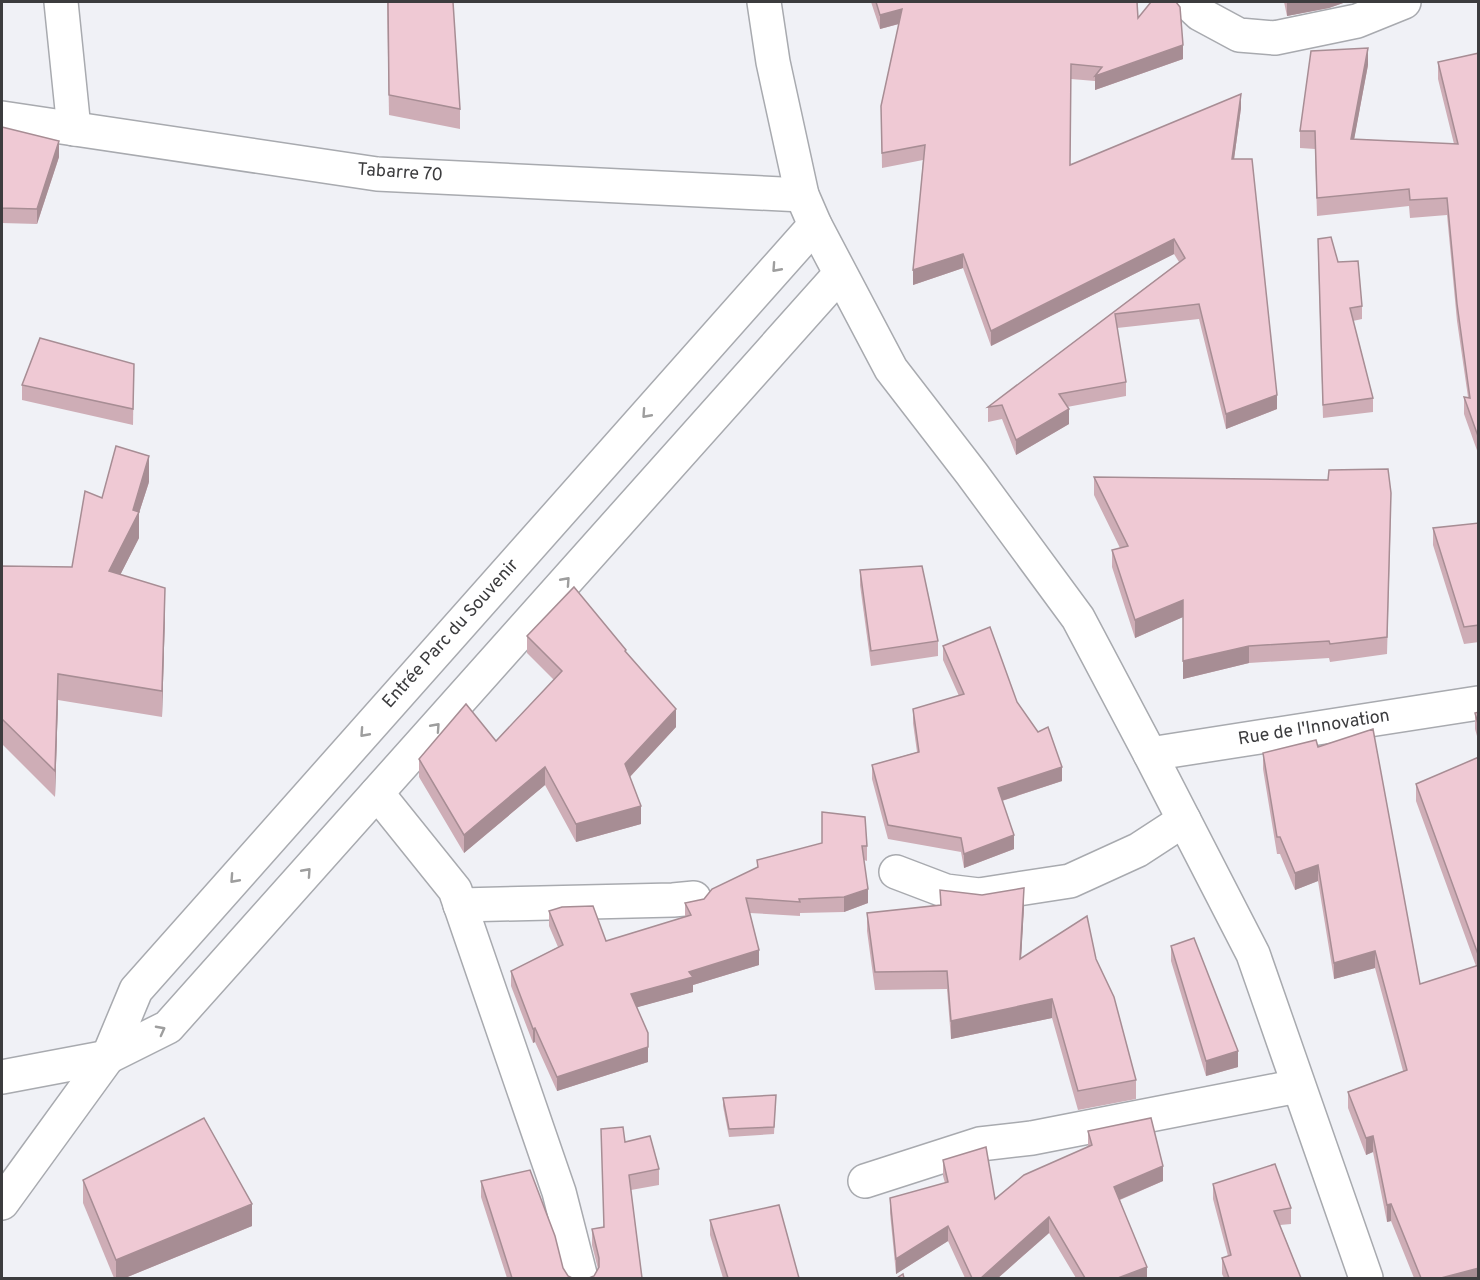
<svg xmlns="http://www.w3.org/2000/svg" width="1480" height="1280" viewBox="0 0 1480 1280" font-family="Overpass,sans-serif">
<rect width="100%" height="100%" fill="#f0f1f6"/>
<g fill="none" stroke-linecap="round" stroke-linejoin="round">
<g stroke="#a8aaaf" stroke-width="36">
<g id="minor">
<path d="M61,2L74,129"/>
<path d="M1187,2L1200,14L1239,35L1275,38L1357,21L1404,2"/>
<path d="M2,118L377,174L802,195"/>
<path d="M1150,754L1478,703"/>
<path d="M377,793L455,890L559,1192L581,1278"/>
<path d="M896,872L946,891L979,895L1070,881L1138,850L1184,820"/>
<path d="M460,905L673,900L694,898"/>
<path d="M2,1077L108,1057L168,1027L840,274"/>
<path d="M865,1181L980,1144L1032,1138L1298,1086"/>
<path d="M2,1203L108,1057L136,990L815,225"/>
</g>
</g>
<g stroke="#a8aaaf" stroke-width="36">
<path id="major" d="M764,2L773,62L802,195L815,225L891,369L972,474L1078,618L1150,754L1253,954L1366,1278"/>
</g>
<use href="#minor" stroke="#fff" stroke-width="33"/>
<use href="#major" stroke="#fff" stroke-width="33"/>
</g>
<g fill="#ceadb6">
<path d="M387,2L460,109V129L389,115Z"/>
<path d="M871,2H1137L1138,18L1183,59L1095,90V81L1071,79L1070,165L1241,108L1234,159L1277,409L1226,429L1199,319L1117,328L1126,382V396L1067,407L1069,424L1016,455L1002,419L988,422V407L1179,262L1174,254L991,346L963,268L913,285L923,160L882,168L881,106L899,24L880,29Z"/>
<path d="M1284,2H1346L1329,8L1287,16Z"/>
<path d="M1479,53V456L1464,414V397H1468L1457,321L1447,215L1410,218L1409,206L1317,216L1315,149L1300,148V131L1368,65L1354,139L1454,144L1438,79V62Z"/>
<path d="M2,127L59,157L37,224L2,223Z"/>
<path d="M1318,253L1338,262L1362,306V319L1353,321L1373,398V412L1323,418Z"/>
<path d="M134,364L133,425L22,400V385Z"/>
<path d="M1094,477L1391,510L1387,654L1330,662L1329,658L1249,663L1183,679V617L1135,638L1112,567V550L1120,548L1094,495Z"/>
<path d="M149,482L139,513V538L120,575L165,613L162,717L58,700L55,797L2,744V566L72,567Z"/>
<path d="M1479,523V642L1464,644L1433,545V528Z"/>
<path d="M860,570L938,641V656L871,666L860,585Z"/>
<path d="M527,636L626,652L676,727L630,777L641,824L576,842L545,785L464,853L419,777V759L496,741L554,680L527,653Z"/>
<path d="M943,646L1017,702L1062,781L1002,801L1014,849L964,868L961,852L888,839L872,779V765L917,752L913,723V709L959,696L943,660Z"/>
<path d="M1479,712V743L1475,729V713Z"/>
<path d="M1318,747L1420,984L1476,966L1416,801V784L1479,757V1278H1414L1391,1221L1387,1222L1373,1152L1366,1155L1348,1108V1092L1403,1071L1375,968L1334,979L1318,881L1295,890L1280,854H1277L1263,769V753Z"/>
<path d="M822,843L867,846V861L864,860L868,903L844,912L800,913V916L750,913L759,965L693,985V992L637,1007L648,1062L557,1091L535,1042L533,1043L511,986V971L558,947L549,926V911L606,941L685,917V903L704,899Z"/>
<path d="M940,890L1024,907L1021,958L1096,959L1136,1080V1099L1078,1110L1052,1018L951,1039L947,989L875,990L867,931V913L940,905Z"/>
<path d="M1171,946L1238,1067L1206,1076L1171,961Z"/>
<path d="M776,1095L774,1134L729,1137L723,1106V1098Z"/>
<path d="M1088,1131L1163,1181L1120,1200L1147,1278H1076L1049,1233L998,1278H965L948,1241L896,1274L890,1213V1198L945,1183L943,1176V1160L995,1199L1088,1146Z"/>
<path d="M625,1142L659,1169V1185L631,1190L642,1278L594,1276L598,1269L592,1245V1229L603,1227Z"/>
<path d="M83,1180L252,1226L125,1278H114L83,1203Z"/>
<path d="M481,1181L563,1268L568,1276L572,1278H507L481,1197Z"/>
<path d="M1213,1184L1291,1208V1224L1280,1225L1301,1278H1224L1222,1274V1258L1228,1256L1213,1199Z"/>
<path d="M710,1220L799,1278H723L710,1235Z"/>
</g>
<g fill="#a78d94">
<path d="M1287,2H1346L1329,8L1287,16Z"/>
<path d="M902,9V23L880,29V15Z"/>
<path d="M1183,45V59L1095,90V76Z"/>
<path d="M1368,48V65L1351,156V139Z"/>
<path d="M1241,94V108L1232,174V159Z"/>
<path d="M59,141V157L37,224V209Z"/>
<path d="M1174,239V254L991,346V331Z"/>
<path d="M963,254V268L913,285V270Z"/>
<path d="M1277,395V409L1226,429V414Z"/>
<path d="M1069,409V424L1016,455V440Z"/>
<path d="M149,456V482L139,513V538L109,597V571L133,510Z"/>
<path d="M165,588V613L162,717V691Z"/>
<path d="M1183,600V617L1135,638V620Z"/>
<path d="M1249,646V663L1183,679V661Z"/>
<path d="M58,674V700L55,797V771Z"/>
<path d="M676,709V727L625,782V764Z"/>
<path d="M545,767V785L464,853V835Z"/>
<path d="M1062,767V781L998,802V788Z"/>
<path d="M641,806V824L576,842V824Z"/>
<path d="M1014,835V849L964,868V854Z"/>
<path d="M1318,865V881L1295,890V873Z"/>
<path d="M1024,888V907L1020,977V959Z"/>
<path d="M868,889V903L844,912V897Z"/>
<path d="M759,950V965L693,985V992L631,1009V994L689,972Z"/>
<path d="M1375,951V968L1334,979V963Z"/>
<path d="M1052,999V1018L951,1039V1021Z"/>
<path d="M535,1028V1042L533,1043V1029Z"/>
<path d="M648,1047V1062L557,1091V1077Z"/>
<path d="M1238,1051V1067L1206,1076V1061Z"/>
<path d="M1373,1136V1152L1366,1155V1138Z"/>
<path d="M1163,1166V1181L1114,1202V1187Z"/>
<path d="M252,1204V1226L125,1278H116V1260Z"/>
<path d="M1391,1204V1221L1387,1222V1205Z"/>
<path d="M1049,1217V1233L998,1278H981Z"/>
<path d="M948,1226V1241L896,1274V1259Z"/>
<path d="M1147,1267V1278H1118Z"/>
<path d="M1479,1268V1278H1441Z"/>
</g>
<g fill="#efc9d4" stroke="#a78d94" stroke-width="1.5">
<path d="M388,2H453L460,109L389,95Z"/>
<path d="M876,2H1137L1138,18L1151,2H1176L1180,7L1183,45L1095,76L1102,67L1071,64L1070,165L1241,94L1232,159H1252L1277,395L1226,414L1199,304L1115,314L1126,382L1059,394L1069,409L1016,440L1002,405L988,407L1185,258L1174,239L991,331L963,254L913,270L925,145L882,153L881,106L902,9L880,15Z"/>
<path d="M1368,48L1351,139L1458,144L1438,62L1479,53V439L1464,397L1470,398L1457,304L1447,198L1410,200L1409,189L1317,198L1315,131H1300L1311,51Z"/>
<path d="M2,127L59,141L37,209L2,208Z"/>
<path d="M1331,237L1338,262L1358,261L1362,306L1350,308L1373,398L1323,405L1318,239Z"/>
<path d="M40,338L134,364L133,409L22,385Z"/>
<path d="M116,446L149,456L133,510L139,512L109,571L165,588L162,691L58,674L55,771L2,719V566L72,567L85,491L102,498Z"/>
<path d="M1388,469L1391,493L1387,637L1330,644L1329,641L1249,646L1183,661V600L1135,620L1112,550L1128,546L1094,477L1328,480L1329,470Z"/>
<path d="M1479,523V625L1464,627L1433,528Z"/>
<path d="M922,566L938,641L871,651L860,570Z"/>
<path d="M574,587L626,650L625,651L676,709L625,764L641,806L576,824L545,767L464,835L419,759L466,704L496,741L562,671L527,636Z"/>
<path d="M990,627L1017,702L1038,732L1048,727L1062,767L998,788L1014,835L964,854L961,838L888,825L872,765L919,752L913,709L964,694L943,646Z"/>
<path d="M1479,712V727L1475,713Z"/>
<path d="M1373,729L1420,984L1479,965V1268L1441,1278H1421L1391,1204L1387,1205L1373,1136L1366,1138L1348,1092L1407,1070L1375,951L1334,963L1318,865L1295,873L1280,837H1277L1263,753L1316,740L1318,747Z"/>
<path d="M1479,757V957L1416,784Z"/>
<path d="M822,812L865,817L867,846H862L868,889L844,897L799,899L800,902L746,898L759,950L689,972L693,977L631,994L648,1033V1047L557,1077L535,1028L533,1029L511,971L563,945L549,911L562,907L593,906L606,941L691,915L685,903L704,899L712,889L758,867L757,860L822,843Z"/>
<path d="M1024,888L1020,959L1087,916L1096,959L1114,997L1136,1080L1078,1091L1052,999L951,1021L947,971L875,972L867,913L941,905L940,890L982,895Z"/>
<path d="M1194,938L1238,1051L1206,1061L1171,946Z"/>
<path d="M776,1095L774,1127L729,1129L723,1098Z"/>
<path d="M204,1118L252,1204L116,1260L83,1180Z"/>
<path d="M1151,1118L1163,1166L1114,1187L1147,1267L1118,1278H1085L1049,1217L981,1278H972L948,1226L896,1259L890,1198L948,1182L943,1160L986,1147L995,1199L1024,1175L1092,1145L1088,1131Z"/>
<path d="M623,1127L625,1142L650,1136L659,1169L629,1175L642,1278H589L594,1276L599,1267V1258L592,1229L604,1227L601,1129Z"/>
<path d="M1275,1164L1291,1208L1274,1211L1301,1278H1229L1222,1258L1231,1255L1213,1184Z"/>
<path d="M530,1170L555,1236L563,1268L568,1276L572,1278H512L481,1181Z"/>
<path d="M779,1205L799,1278H728L710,1220Z"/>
<path d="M903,1274L904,1278H897Z"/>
</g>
<defs><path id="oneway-chevron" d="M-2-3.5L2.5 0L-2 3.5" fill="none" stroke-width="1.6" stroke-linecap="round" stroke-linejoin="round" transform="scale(1.5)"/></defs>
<g stroke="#9e9e9e">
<use href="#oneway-chevron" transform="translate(776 268) rotate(132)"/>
<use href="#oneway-chevron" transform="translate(646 414) rotate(132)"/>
<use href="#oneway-chevron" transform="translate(566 581) rotate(-48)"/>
<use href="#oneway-chevron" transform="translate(436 727) rotate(-48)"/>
<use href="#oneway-chevron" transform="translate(364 733) rotate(132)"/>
<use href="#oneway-chevron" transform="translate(307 872) rotate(-48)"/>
<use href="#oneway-chevron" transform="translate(234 879) rotate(132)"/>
<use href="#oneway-chevron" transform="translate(161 1030) rotate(-28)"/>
</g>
<g text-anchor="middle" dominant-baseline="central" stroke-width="6" stroke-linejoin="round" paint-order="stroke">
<g font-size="18" fill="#3c3c3e" stroke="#fff">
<text transform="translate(400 173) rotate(4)">Tabarre 70</text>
<text transform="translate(451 634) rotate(-48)">Entrée Parc du Souvenir</text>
<text transform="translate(1314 728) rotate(-9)">Rue de l'Innovation</text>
</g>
</g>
<rect width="1480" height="1280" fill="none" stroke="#3c3c3e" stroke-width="6"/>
</svg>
